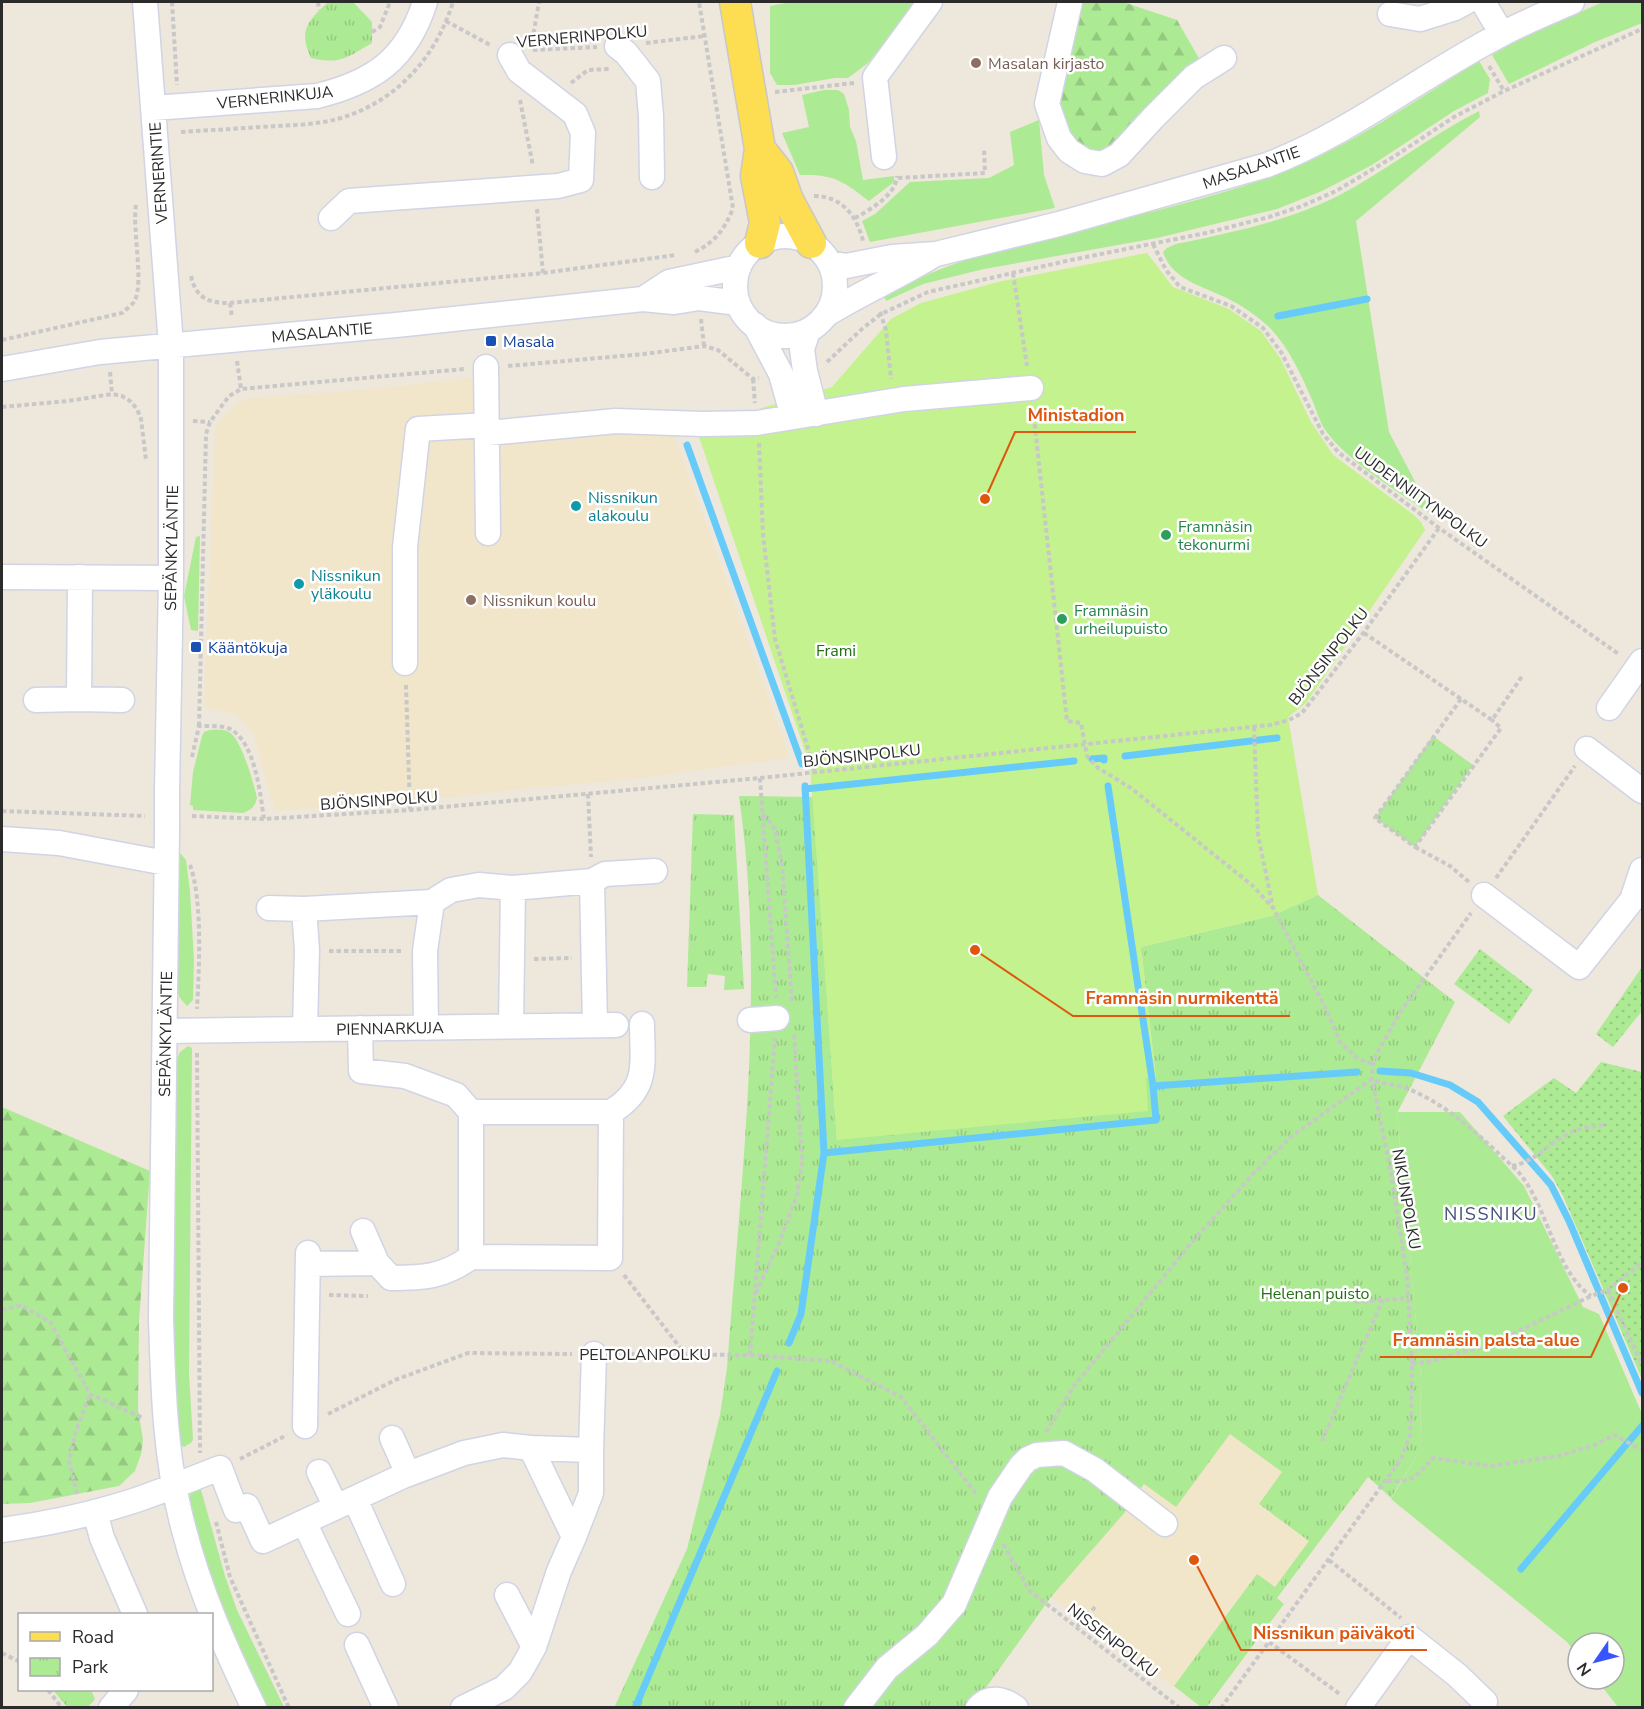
<svg xmlns="http://www.w3.org/2000/svg" width="1644" height="1709" font-family="'Nunito Sans',sans-serif">
  <style>
    .education { fill: #f1e6ca }
    .grass { fill: #adea94 }
    .forest { fill: url(#forest-firs) }
    .park { fill: url(#park-tufts) }
    .garden { fill: url(#garden-dots) }
    .pitch { fill: #c3f28e }
    .lines { fill: none; stroke-linecap: round; stroke-linejoin: round }
    .stream { stroke: #66cbf9; stroke-width: 7 }
    .minor-casing { stroke: #d1d4e5; stroke-width: 27 }
    .major-casing { stroke: #c8c8c8; stroke-width: 33 }
    .path { stroke: #c8c8c8; stroke-width: 4; stroke-dasharray: 4.5 3; stroke-linecap: butt }
    .minor { stroke: #fff; stroke-width: 24 }
    .major { stroke: #fddd52; stroke-width: 30 }
    .minor-bridge-casing { stroke: #d1d4e5; stroke-width: 27; stroke-linecap: butt }
    .minor-bridge { stroke: #fff; stroke-width: 24 }
    .education-dot { fill: #8d6e63; stroke: #fff; stroke-width: 2 }
    .transit-dot { fill: #1a4fb4; stroke: #fff; stroke-width: 2 }
    .culture-dot { fill: #0f9aa8; stroke: #fff; stroke-width: 2 }
    .leisure-dot { fill: #2e9e5b; stroke: #fff; stroke-width: 2 }
    .labels { text-anchor: middle; stroke-width: 5; stroke-linejoin: round; paint-order: stroke }
    .street-label { font-size: 16px; fill: #2b2b2b; stroke: #fff }
    .education-label { font-size: 16px; fill: #785e54; stroke: #fff; text-anchor: start }
    .transit-label { font-size: 16px; fill: #164399; stroke: #fff; text-anchor: start }
    .culture-label { font-size: 16px; fill: #0d838f; stroke: #fff; text-anchor: start }
    .leisure-label { font-size: 16px; fill: #27864d; stroke: #fff; text-anchor: start }
    .park-label { font-size: 16px; fill: #226f14; stroke: #fff }
    .neighbourhood-label { font-size: 18px; letter-spacing: 1.5px; fill: #474f80; stroke: #fff }
    .leader { fill: none; stroke: #df570e; stroke-width: 2 }
    .callout-dot { fill: #df570e; stroke: #fff; stroke-width: 2 }
    .callout-label { font-size: 18px; text-anchor: middle; font-weight: bold; fill: #df570e; stroke: #fff; stroke-width: 5; stroke-linejoin: round; paint-order: stroke }
  </style>
  <defs>
    <pattern id="forest-firs" width="22" height="20" patternUnits="userSpaceOnUse" patternTransform="scale(1.5)"><rect width="22" height="20" fill="#adea94"/><path d="M5 1l3.5 6h-7zM16 11l3.5 6h-7z" fill="#95c980"/></pattern>
    <pattern id="park-tufts" width="24" height="20" patternUnits="userSpaceOnUse" patternTransform="scale(1.5)"><rect width="24" height="20" fill="#adea94"/><path d="M3 7l-1-3M5 7V3M7 7l1-3M15 17l-1-3M17 17v-4M19 17l1-3" fill="none" stroke="#95c980"/></pattern>
    <pattern id="garden-dots" width="8" height="8" patternUnits="userSpaceOnUse" patternTransform="scale(1.5)"><rect width="8" height="8" fill="#adea94"/><path d="M2 2h.1M6 6h.1" fill="none" stroke="#95c980" stroke-width="1.8" stroke-linecap="round"/></pattern>
  </defs>
  <rect width="100%" height="100%" fill="#eee7dc"/>
  <!-- education -->
  <path class="education" d="M 477,377 L 488,433 L 670,423 L 790,758 L 631,779 L 491,792 L 455,797 L 275,811 L 253,733 L 237,715 L 204,707 L 214,455 L 215,431 L 220,420 L 238,403 L 253,398 L 362,390 Z
    M 1229,1371 L 1369,1477 L 1277,1598 L 1284,1604 L 1207,1707 L 1201,1707 L 1051,1597 L 1126,1511 Z"/>
  <!-- grass -->
  <path class="grass" d="M 791,2 L 916,2 L 868,63 L 848,78 L 835,78 L 794,85 L 777,85 L 770,73 L 770,6 Z
    M 1603,2 L 1642,2 L 1642,23 L 1595,42 L 1509,84 L 1492,55 L 1521,38 Z
    M 1479,61 L 1490,79 L 1488,93 L 1454,111 L 1372,165 L 1322,191 L 1277,209 L 1157,238 L 984,269 L 923,284 L 886,301 L 883,293 C 917,279 950,264 985,254 C 1082,226 1183,209 1278,174 C 1350,147 1414,101 1479,61 Z
    M 824,90 L 838,90 L 844,94 L 849,110 L 850,127 L 856,141 L 863,180 L 894,176 L 894,182 L 869,201 C 843,181 834,174 800,175 L 782,133 L 809,127 L 802,95 Z
    M 1479,111 L 1480,117 L 1356,221 L 1389,432 L 1433,516 C 1401,493 1349,463 1326,431 C 1320,423 1317,412 1313,402 C 1302,377 1289,347 1269,327 C 1255,314 1237,302 1220,295 C 1199,285 1171,278 1163,252 L 1167,248 L 1176,244 C 1233,232 1285,222 1338,196 C 1387,170 1430,136 1479,111 Z
    M 1039,120 L 1044,175 L 1055,208 L 870,242 L 862,221 L 875,214 L 910,182 L 989,178 L 1014,165 L 1010,132 Z
    M 200,536 L 198,631 L 191,630 L 184,596 L 196,537 Z
    M 210,730 C 216,730 224,729 229,732 C 241,738 254,784 257,798 C 255,807 251,810 243,813 L 193,810 L 193,806 L 190,805 L 193,772 L 202,736 L 204,732 Z
    M 178,854 L 181,854 L 186,860 L 190,891 L 194,961 L 193,1000 L 187,1006 L 180,998 L 176,989 Z
    M 188,1046 L 192,1048 L 189,1375 L 193,1439 L 192,1442 L 184,1447 L 179,1444 L 173,1372 L 176,1062 L 180,1052 Z
    M 1397,1112 L 1460,1112 L 1524,1186 L 1583,1307 L 1599,1314 L 1642,1414 L 1642,1707 L 1618,1707 L 1596,1679 L 1614,1679 L 1614,1643 L 1578,1643 L 1578,1656 L 1567,1642 L 1391,1499 L 1420,1451 L 1421,1378 Z
    M 200,1486 L 225,1576 L 237,1610 L 284,1707 L 268,1707 C 242,1652 217,1598 198,1540 C 194,1528 186,1511 189,1499 C 190,1492 195,1489 200,1486 Z"/>
  <!-- forest -->
  <path class="forest" d="M 1079,2 L 1123,2 L 1177,20 L 1201,62 L 1114,148 L 1100,152 L 1079,147 L 1060,120 L 1059,104 Z
    M 2,1107 L 150,1171 L 139,1321 L 138,1410 L 143,1440 L 141,1454 L 135,1471 L 119,1486 L 30,1503 L 2,1504 Z"/>
  <!-- park -->
  <path class="park" d="M 328,2 L 353,2 L 372,22 L 372,43 C 347,57 342,65 311,58 C 298,30 308,21 328,2 Z
    M 1433,736 L 1473,765 L 1415,847 L 1375,818 Z
    M 739,796 L 813,797 L 837,1140 L 1146,1078 L 1156,1078 L 1141,947 L 1271,916 L 1318,895 L 1455,1002 L 1397,1113 L 1421,1378 L 1420,1451 L 1391,1498 L 1368,1477 L 1277,1598 L 1284,1604 L 1207,1707 L 1201,1707 L 1174,1686 L 1257,1574 L 1275,1587 L 1309,1541 L 1259,1504 L 1282,1472 L 1230,1434 L 1176,1507 L 1144,1484 L 1126,1511 L 1051,1597 L 972,1707 L 614,1708 L 687,1549 L 720,1415 L 727,1368 C 741,1178 766,985 739,796 Z
    M 693,814 L 734,815 L 744,989 L 724,990 L 725,976 L 708,974 L 706,987 L 687,987 Z
    M 53,1690 L 91,1690 L 95,1699 L 88,1707 L 67,1707 Z"/>
  <!-- garden -->
  <path class="garden" d="M 1480,949 L 1533,990 L 1509,1024 L 1454,984 Z
    M 1642,967 L 1642,1011 L 1613,1047 L 1596,1034 Z
    M 1601,1062 L 1642,1072 L 1642,1379 L 1563,1196 L 1552,1176 L 1503,1116 L 1554,1078 L 1576,1093 Z"/>
  <!-- pitch -->
  <path class="pitch" d="M 1147,253 L 1173,287 L 1229,309 L 1261,331 L 1280,358 L 1311,422 L 1333,455 L 1415,516 L 1421,522 L 1425,530 L 1306,703 L 1288,717 L 1318,895 L 1271,916 L 1141,947 L 1156,1078 L 1146,1078 L 1148,1111 L 837,1140 L 810,766 L 696,428 L 832,387 L 891,319 L 921,303 L 998,282 Z"/>
  <g class="lines">
    <!-- stream -->
    <path class="stream" d="M 1278,316 L 1367,299
      M 687,445 L 802,764
      M 1125,756 L 1277,738
      M 1092,759 L 1104,758 L 1104,760
      M 805,786 L 824,1153 L 1156,1120 L 1153,1086 L 1357,1072
      M 1108,786 L 1153,1086
      M 805,789 L 1074,761
      M 1380,1071 L 1411,1073 L 1450,1085 L 1478,1102 L 1551,1185 L 1569,1221 L 1642,1393
      M 789,1343 L 801,1314 L 824,1153
      M 1521,1569 L 1642,1426
      M 635,1708 L 777,1371"/>
    <defs>
      <path id="minor" d="M 145,2 L 171,345 L 171,578 L 167,791
        M 1070,2 L 1047,104 L 1059,138 L 1069,151 L 1085,161 L 1102,164 L 1119,155 L 1153,118 L 1194,77 L 1224,58
        M 1483,2 L 1502,34
        M 1390,14 L 1420,19 L 1455,8 L 1466,2
        M 617,46 L 626,53 L 648,81 L 651,116 L 652,177
        M 153,108 L 317,96 C 374,82 407,59 425,2
        M 884,157 L 875,77 L 930,2
        M 331,218 L 349,201 L 558,186 L 581,180 L 583,133 L 575,114 L 519,71 L 510,55
        M735 286a50 50 0 1 1 100 0a50 50 0 1 1-100 0Z
        M 830,263 L 846,266 L 892,257 L 936,254 L 1059,224 L 1267,165 C 1351,133 1422,75 1502,34 C 1525,22 1549,12 1572,2
        M 643,299 L 669,282 L 739,267
        M 827,314 C 861,293 898,277 932,256
        M 755,325 L 781,374 L 793,417
        M 808,331 L 802,349 L 805,371 L 816,414
        M 486,367 L 488,533
        M 2,369 L 100,352 L 396,325 L 643,299 L 674,302 L 699,298 L 738,303
        M 488,433 L 616,421 L 702,424 L 757,423 L 904,399 L 1031,388
        M 2,577 L 171,578
        M 80,577 L 79,699 L 122,700
        M 405,663 L 405,547 L 418,429 L 488,425
        M 36,700 L 79,699
        M 1609,708 L 1642,661
        M 1587,749 L 1642,791
        M 167,831 L 161,1318 C 163,1389 165,1461 184,1530 C 200,1592 226,1650 254,1708
        M 2,839 L 59,843 L 166,863
        M 592,881 L 595,1025
        M 1484,895 L 1579,967 L 1632,900 L 1642,870
        M 269,908 L 304,909 L 307,950 L 305,1029
        M 304,909 L 432,902
        M 750,1020 L 777,1018
        M 511,1026 L 513,888
        M 360,1028 L 361,1071 L 405,1076 L 456,1095 L 471,1112 L 611,1112 L 610,1258 L 471,1257 L 471,1112
        M 426,1028 L 425,951 L 432,902 L 451,890 L 479,885 L 513,888 L 592,881 L 605,874 L 655,871
        M 165,1031 L 616,1025
        M 611,1112 C 650,1088 642,1064 642,1024
        M 363,1231 L 377,1263 L 391,1278 C 423,1278 444,1277 471,1257
        M 308,1264 L 377,1263
        M 305,1426 L 308,1253
        M 392,1438 L 408,1474
        M 531,1448 L 591,1450 L 591,1493 L 574,1537
        M 591,1450 L 594,1354
        M 319,1472 L 336,1507
        M 355,1499 L 393,1584
        M 95,1512 L 102,1538 L 135,1614
        M 304,1522 L 348,1614
        M 2,1530 C 46,1524 90,1515 133,1501 C 163,1491 191,1479 220,1468 L 236,1510 L 247,1506 L 263,1541 L 403,1476 L 464,1453 L 503,1445 L 531,1448 L 574,1537 L 559,1571 L 534,1647 L 520,1672 L 504,1688 L 463,1708
        M 507,1595 L 534,1647
        M 357,1645 L 386,1708
        M 111,1708 L 126,1690
        M 856,1708 L 887,1668 L 927,1635 L 954,1604 L 1000,1497 L 1021,1466 L 1028,1459 L 1037,1455 L 1064,1453 L 1095,1470 L 1165,1524
        M 978,1708 C 989,1695 1004,1699 1016,1708
        M 1358,1708 L 1409,1637 L 1457,1675 L 1485,1702"/>
      <path id="major" d="M 735,2 L 760,149 L 756,176 L 765,223 L 760,243
        M 760,149 L 778,172 L 788,200 L 811,243"/>
    </defs>
    <!-- minor casing -->
    <use href="#minor" class="minor-casing"/>
    <!-- major casing -->
    <use href="#major" class="major-casing"/>
    <!-- path -->
    <path class="path" d="M 172,2 L 177,85
      M 318,2 L 319,10
      M 446,21 L 492,46
      M 372,32 L 380,27 L 390,2
      M 646,43 L 705,36
      M 531,48 L 539,2
      M 533,50 L 597,47
      M 1489,66 L 1504,91
      M 571,83 L 588,70 L 610,69
      M 775,92 L 854,83
      M 520,100 L 533,166
      M 181,132 C 213,130 245,128 277,126 C 298,125 321,124 341,118 C 397,101 436,57 453,2
      M 898,178 L 985,173 L 984,148
      M 814,196 C 842,196 857,216 863,241
      M 537,209 L 543,273
      M 855,218 C 871,209 896,195 897,176
      M 1153,244 L 1166,270 L 1180,287 L 1231,306 L 1263,328 L 1281,352 L 1323,434 L 1339,453 L 1439,528 L 1620,655
      M 695,252 C 715,242 725,229 733,208 L 699,2
      M 1013,273 L 1027,366
      M 191,276 C 196,298 208,303 230,303 L 543,273 L 676,255
      M 230,303 L 232,317
      M 880,312 L 886,330 L 891,379
      M 701,319 L 704,346
      M 2,340 L 122,313 C 126,309 133,305 135,300 C 144,281 132,230 136,204
      M 237,361 L 241,389
      M 827,362 L 863,328 L 881,314 L 928,292 L 1071,260 L 1206,233 L 1269,217 L 1302,206 L 1336,191 L 1395,156 L 1454,117 L 1504,91 L 1642,29
      M 508,366 L 644,354 L 704,346 L 718,350 L 753,379 L 759,378
      M 110,372 L 112,394
      M 753,379 L 755,403
      M 2,407 L 68,401 L 112,394 L 122,396 L 130,401 L 137,409 L 141,419 L 146,460
      M 1033,409 L 1067,721 L 1081,723 L 1087,756 L 1098,768 L 1131,788 L 1253,886 L 1273,908
      M 193,421 L 210,422
      M 759,443 L 763,534 L 775,639 L 815,772
      M 1364,633 L 1492,720 L 1523,675
      M 406,685 L 410,810
      M 1461,699 L 1375,818 L 1415,847 L 1501,728 L 1492,720
      M 199,726 L 206,434 L 210,422 L 229,396 L 241,389 L 465,369
      M 1254,727 L 1258,835 L 1273,908 L 1325,1007 L 1340,1042 L 1358,1059 L 1373,1064
      M 192,757 L 199,726 C 209,726 224,725 232,730 C 256,746 260,794 264,819
      M 760,778 L 776,998
      M 588,794 L 591,857
      M 2,811 L 145,816
      M 763,814 L 775,829 L 782,864 L 792,1002
      M 192,816 L 264,819 L 410,810 L 760,778 L 1270,725 L 1289,720 L 1302,713 L 1364,632 L 1439,528
      M 1415,847 L 1450,866 L 1469,882
      M 190,865 C 203,901 199,970 197,1009
      M 1496,878 L 1575,766
      M 329,951 L 403,951
      M 534,959 L 572,958
      M 197,1053 L 200,1453
      M 1512,1166 C 1534,1162 1547,1145 1566,1135 C 1582,1126 1591,1128 1607,1124
      M 624,1275 L 685,1354
      M 1608,1290 L 1642,1365
      M 756,1293 L 779,1243 L 797,1195 L 802,1163 L 794,1033
      M 329,1295 L 368,1296
      M 1355,1302 L 1409,1298
      M 2,1310 L 21,1305 L 50,1322 L 90,1394 L 143,1418
      M 615,1354 L 750,1355 L 831,1361 L 901,1397 L 977,1495
      M 750,1355 L 775,1038
      M 1412,1364 L 1432,1361 L 1496,1342 L 1591,1296 L 1608,1290 L 1642,1262
      M 328,1414 L 395,1380 L 468,1353 L 572,1354
      M 1046,1432 L 1073,1387 L 1193,1241 L 1253,1174 L 1292,1136 L 1372,1079 C 1385,1086 1398,1084 1411,1090 C 1445,1105 1470,1127 1497,1152 C 1504,1159 1513,1166 1520,1174 C 1548,1208 1555,1271 1591,1296
      M 1322,1441 L 1383,1299
      M 240,1459 L 287,1435
      M 1387,1481 C 1414,1482 1416,1477 1433,1458 L 1490,1466 L 1559,1456 L 1597,1444 L 1614,1435 L 1642,1450
      M 77,1494 L 69,1461 L 76,1431 L 90,1394
      M 216,1522 L 230,1577 L 289,1708
      M 1003,1544 L 1030,1591 L 1180,1708
      M 1329,1560 L 1401,1618
      M 1077,1627 L 1096,1606
      M 1269,1642 L 1341,1695
      M 2,1653 L 20,1662
      M 48,1690 L 62,1708
      M 1221,1708 L 1401,1459 L 1410,1435 L 1411,1415 L 1412,1364 L 1407,1277 L 1391,1173 L 1372,1079 L 1373,1064 L 1377,1053 L 1401,1011 L 1471,913"/>
    <!-- minor -->
    <use href="#minor" class="minor"/>
    <!-- major -->
    <use href="#major" class="major"/>
    <defs>
      <path id="minor-bridge" d="M 167,831 L 167,791"/>
    </defs>
    <!-- minor-bridge casing -->
    <use href="#minor-bridge" class="minor-bridge-casing"/>
    <!-- minor-bridge -->
    <use href="#minor-bridge" class="minor-bridge"/>
  </g>
  <!-- markers -->
  <g class="education-dot">
    <circle cx="976" cy="63" r="6"/>
    <circle cx="471" cy="600" r="6"/>
  </g>
  <g class="transit-dot">
    <rect x="485" y="335" width="12" height="12" rx="3"/>
    <rect x="190" y="641" width="12" height="12" rx="3"/>
  </g>
  <g class="culture-dot">
    <circle cx="576" cy="506" r="6"/>
    <circle cx="299" cy="584" r="6"/>
  </g>
  <g class="leisure-dot">
    <circle cx="1166" cy="535" r="6"/>
    <circle cx="1062" cy="619" r="6"/>
  </g>
  <g class="labels">
    <!-- street labels -->
    <g class="street-label">
      <text transform="translate(582 36) rotate(-5)" y="6">VERNERINPOLKU</text>
      <text transform="translate(275 97) rotate(-6)" y="6">VERNERINKUJA</text>
      <text transform="translate(1251 167) rotate(-19)" y="6">MASALANTIE</text>
      <text transform="translate(158 173) rotate(-94)" y="6">VERNERINTIE</text>
      <text transform="translate(322 332) rotate(-5)" y="6">MASALANTIE</text>
      <text transform="translate(1421 497) rotate(36)" y="6">UUDENNIITYNPOLKU</text>
      <text transform="translate(171 548) rotate(-89)" y="6">SEPÄNKYLÄNTIE</text>
      <text transform="translate(1328 656) rotate(-52)" y="6">BJÖNSINPOLKU</text>
      <text transform="translate(862 755) rotate(-6)" y="6">BJÖNSINPOLKU</text>
      <text transform="translate(379 800) rotate(-4)" y="6">BJÖNSINPOLKU</text>
      <text transform="translate(390 1028) rotate(-1)" y="6">PIENNARKUJA</text>
      <text transform="translate(165 1034) rotate(-89)" y="6">SEPÄNKYLÄNTIE</text>
      <text transform="translate(1407 1199) rotate(80)" y="6">NIKUNPOLKU</text>
      <text x="645" y="1360">PELTOLANPOLKU</text>
      <text transform="translate(1113 1640) rotate(38)" y="6">NISSENPOLKU</text>
    </g>
    <!-- education labels -->
    <g class="education-label">
      <text x="988" y="69">Masalan kirjasto</text>
      <text x="483" y="606">Nissnikun koulu</text>
    </g>
    <!-- transit labels -->
    <g class="transit-label">
      <text x="503" y="347">Masala</text>
      <text x="208" y="653">Kääntökuja</text>
    </g>
    <!-- culture labels -->
    <g class="culture-label">
      <text x="588" y="503">Nissnikun<tspan x="588" dy="18">alakoulu</tspan></text>
      <text x="311" y="581">Nissnikun<tspan x="311" dy="18">yläkoulu</tspan></text>
    </g>
    <!-- leisure labels -->
    <g class="leisure-label">
      <text x="1178" y="532">Framnäsin<tspan x="1178" dy="18">tekonurmi</tspan></text>
      <text x="1074" y="616">Framnäsin<tspan x="1074" dy="18">urheilupuisto</tspan></text>
    </g>
    <!-- park labels -->
    <g class="park-label">
      <text x="836" y="656">Frami</text>
      <text x="1315" y="1299">Helenan puisto</text>
    </g>
    <!-- neighbourhood labels -->
    <g class="neighbourhood-label">
      <text x="1491" y="1220">NISSNIKU</text>
    </g>
  </g>
  <!-- callouts -->
  <path class="leader" d="M985 499L1015 432H1136M975 950L1073 1016H1290M1623 1288L1591 1357H1380M1194 1560L1241 1650H1427"/>
  <g class="callout-dot">
    <circle cx="985" cy="499" r="6"/>
    <circle cx="975" cy="950" r="6"/>
    <circle cx="1623" cy="1288" r="6"/>
    <circle cx="1194" cy="1560" r="6"/>
  </g>
  <g class="callout-label">
    <text x="1076" y="421">Ministadion</text>
    <text x="1182" y="1004">Framnäsin nurmikenttä</text>
    <text x="1486" y="1346">Framnäsin palsta-alue</text>
    <text x="1334" y="1639">Nissnikun päiväkoti</text>
  </g>
  <!-- border -->
  <rect width="1644" height="1709" fill="none" stroke="#2b2b2b" stroke-width="6"/>
  <!-- legend -->
  <rect x="18" y="1613" width="195" height="78" fill="#ffffff" stroke="#aaaaaa" stroke-width="1.5"/>
  <rect x="30" y="1632" width="30" height="9" fill="#fddd52" stroke="#aaaaaa" stroke-width="1.5"/>
  <text x="72" y="1643" font-size="18" fill="#2b2b2b">Road</text>
  <rect x="30" y="1658" width="30" height="18" fill="url(#park-tufts)" stroke="#aaaaaa" stroke-width="1.5"/>
  <text x="72" y="1673" font-size="18" fill="#2b2b2b">Park</text>
  <!-- north arrow -->
  <g transform="translate(1596 1661) rotate(235)"><circle r="28" fill="#ffffff" stroke="#aaaaaa" stroke-width="1.5"/>
  <path d="M0-4.5L10 22L0 15L-10 22Z" fill="#3854ff"/>
  <text y="-9" font-size="16" font-weight="bold" text-anchor="middle" fill="#2b2b2b">N</text>
  </g>
</svg>
